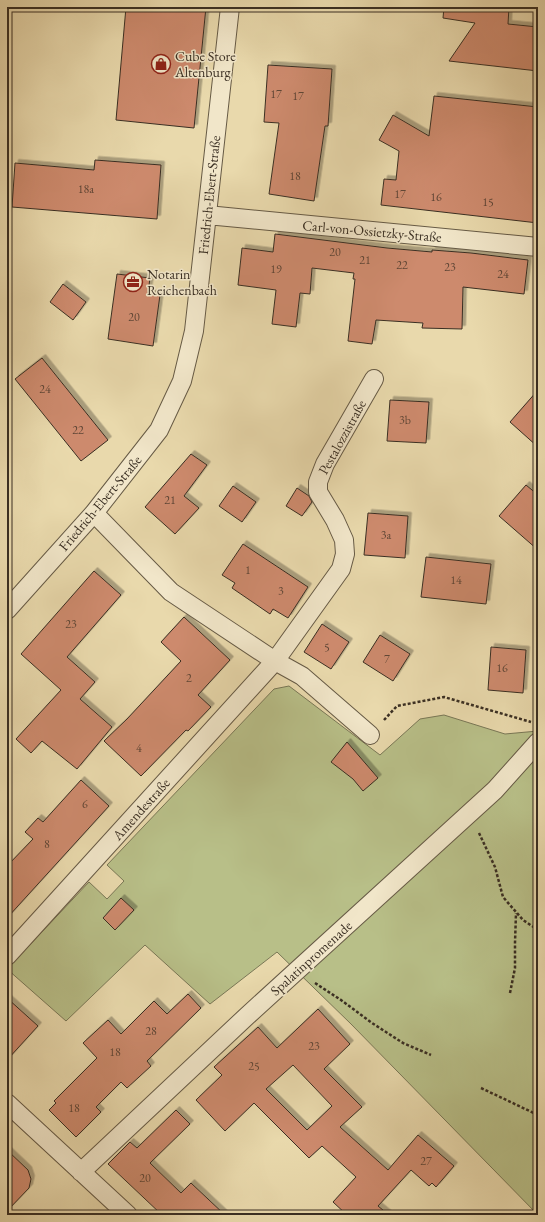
<svg xmlns="http://www.w3.org/2000/svg" width="545" height="1222" font-family="'EB Garamond',serif">
  <style>
    .green { fill: #b8bf88; stroke: #797756 }
    .building { fill: #cd8a6d; stroke: #3a2f23; fill-rule: evenodd; filter: url(#shadow) }
    .lines { fill: none; stroke-linecap: round; stroke-linejoin: round }
    .minor-casing { stroke: #665a45; stroke-width: 20 }
    .path { stroke: #3a2f23; stroke-width: 2.5; stroke-dasharray: 3 2; stroke-linecap: butt }
    .minor { stroke: #f1e6c9; stroke-width: 18 }
    .labels { text-anchor: middle; stroke-width: 3; stroke-linejoin: round; paint-order: stroke }
    .number-label { font-size: 12px; fill: #5f4636 }
    .poi-label { font-size: 14px; fill: #3a2f23; stroke: #f1e6c9; text-anchor: start }
    .street-label { font-size: 14px; fill: #3a2f23; stroke: #f1e6c9 }
  </style>
  <defs>
    <filter id="shadow"><feDropShadow dx="3.5" dy="-3.5" stdDeviation="0" flood-color="#0004"/></filter>
  </defs>
  <rect width="100%" height="100%" fill="#e9d9ac"/>
  <filter id="stains"><feTurbulence type="fractalNoise" baseFrequency=".005" numOctaves="4"/><feColorMatrix values="0 0 0 0 .2 0 0 0 0 .09 0 0 0 0 .02 0 0 0 .5 -.17"/></filter>
  <radialGradient id="worn" r=".72"><stop offset=".6" stop-color="#630" stop-opacity="0"/><stop offset="1" stop-color="#630" stop-opacity=".3"/></radialGradient>
  <!-- green -->
  <path class="green" d="M 289,686 L 380,755 L 420,719 L 444,715 L 505,734 L 538,731 L 538,1215 L 351,1024 L 277,952 L 210,1004 L 145,945 L 66,1021 L 7,969 L 89,882 L 107,899 L 124,881 L 107,865 L 274,689 Z"/>
  <!-- building -->
  <path class="building" d="M 126,7 L 206,7 L 194,128 L 116,120 Z
    M 444,7 L 509,7 L 508,24 L 538,27 L 538,71 L 449,61 L 475,23 L 443,18 Z
    M 268,65 L 332,69 L 328,126 L 325,126 L 314,201 L 269,194 L 279,123 L 264,122 Z
    M 434,96 L 538,107 L 538,223 L 381,205 L 384,179 L 396,180 L 399,151 L 379,140 L 393,115 L 429,136 Z
    M 95,160 L 161,165 L 157,219 L 12,207 L 15,163 L 94,170 Z
    M 275,234 L 387,248 L 432,252 L 432,250 L 471,253 L 528,260 L 524,294 L 463,287 L 462,329 L 422,328 L 423,323 L 376,320 L 372,344 L 348,341 L 355,279 L 353,279 L 354,273 L 312,268 L 310,294 L 300,293 L 296,327 L 272,324 L 276,290 L 238,285 L 242,248 L 273,252 Z
    M 117,274 L 150,278 L 148,293 L 160,295 L 153,346 L 108,339 Z
    M 63,284 L 86,302 L 73,320 L 50,302 Z
    M 42,358 L 108,440 L 81,461 L 15,379 Z
    M 538,390 L 538,447 L 510,422 Z
    M 390,400 L 429,402 L 426,443 L 387,441 Z
    M 191,454 L 207,465 L 184,496 L 199,508 L 175,534 L 145,507 Z
    M 526,485 L 538,495 L 538,550 L 499,516 Z
    M 233,486 L 256,502 L 242,522 L 219,506 Z
    M 297,488 L 309,496 L 312,502 L 302,516 L 286,506 Z
    M 368,513 L 408,516 L 405,558 L 364,555 Z
    M 243,544 L 308,587 L 288,618 L 273,609 L 270,614 L 232,588 L 235,583 L 222,575 Z
    M 426,557 L 491,564 L 486,604 L 421,597 Z
    M 94,571 L 121,595 L 67,657 L 95,682 L 80,699 L 112,727 L 77,769 L 42,741 L 31,753 L 16,739 L 61,690 L 21,654 Z
    M 184,617 L 230,660 L 198,695 L 211,707 L 188,731 L 186,730 L 141,776 L 104,741 L 127,719 L 181,661 L 161,642 Z
    M 322,624 L 349,642 L 331,669 L 304,652 Z
    M 380,635 L 410,654 L 393,681 L 363,662 Z
    M 491,647 L 526,650 L 523,693 L 488,690 Z
    M 347,742 L 378,778 L 363,791 L 353,779 L 331,762 Z
    M 81,780 L 109,806 L 7,918 L 7,866 L 33,839 L 25,832 L 38,818 L 43,822 Z
    M 121,898 L 134,910 L 115,930 L 103,918 Z
    M 188,994 L 201,1008 L 147,1061 L 151,1066 L 127,1088 L 121,1082 L 96,1107 L 101,1112 L 76,1137 L 49,1110 L 56,1103 L 54,1101 L 97,1058 L 83,1043 L 108,1020 L 121,1034 L 154,1001 L 167,1014 Z
    M 7,998 L 38,1026 L 7,1060 Z
    M 318,1009 L 350,1044 L 324,1069 L 362,1107 L 340,1127 L 388,1170 L 418,1135 L 454,1166 L 436,1187 L 432,1183 L 429,1186 L 411,1170 L 378,1206 L 389,1215 L 347,1215 L 333,1202 L 356,1177 L 322,1146 L 309,1158 L 254,1103 L 225,1131 L 196,1100 L 222,1075 L 214,1067 L 258,1027 L 277,1048 ZM 293,1065 L 332,1106 L 307,1130 L 266,1089 Z
    M 176,1110 L 190,1124 L 150,1163 L 181,1193 L 191,1183 L 225,1215 L 162,1215 L 108,1164 L 130,1142 L 137,1148 Z
    M 7,1150 L 28,1170 L 31,1179 L 29,1188 L 7,1211 Z"/>
  <g class="lines">
    <defs>
      <path id="minor" d="M 207,215 L 538,247
        M 94,513 L 171,592 L 275,661 L 302,676 L 370,735
        M 7,610 L 94,513 L 159,430 L 182,381 L 194,331 L 230,7
        M 7,956 L 275,661 L 341,569 L 345,554 L 344,540 L 335,520 L 318,492 L 318,482 L 325,464 L 374,379
        M 7,1103 L 128,1215
        M 81,1172 L 247,1016 L 495,790 L 538,742"/>
    </defs>
    <!-- minor casing -->
    <use href="#minor" class="minor-casing"/>
    <!-- path -->
    <path class="path" d="M 384,720 L 397,706 L 444,697 L 531,722
      M 479,833 L 495,867 L 503,897 L 523,920 L 538,930
      M 315,983 L 341,1000 L 372,1023 L 403,1043 L 431,1055
      M 510,993 L 515,968 L 515,943 L 516,913
      M 481,1088 L 538,1115"/>
    <!-- minor -->
    <use href="#minor" class="minor"/>
  </g>
  <!-- icons -->
  <defs>
    <symbol id="shop-ring" viewBox="-11 -11 22 22"><circle r="9.5" fill="#f1e6c9" stroke="#8f2418" stroke-width="1.5"/><path d="M-5-2.5h2.3a2.7 3.5 0 0 1 5.4 0H5L5.5 6h-11ZM-1.5-2.5h3a1.5 2.3 0 0 0-3 0Z" fill="#8f2418"/></symbol>
    <symbol id="office-ring" viewBox="-11 -11 22 22"><circle r="9.5" fill="#f1e6c9" stroke="#8f2418" stroke-width="1.5"/><path d="M-6-3h4V-5.5h4V-3h4V5H-6ZM-1-4.5V-3h2v-1.5ZM-6 0V1H6V0Z" fill="#8f2418"/></symbol>
  </defs>
  <g fill-rule="evenodd">
    <use href="#shop-ring" x="150" y="53" width="22" height="22"/>
    <use href="#office-ring" x="122" y="271" width="22" height="22"/>
  </g>
  <g class="labels">
    <!-- number labels -->
    <g class="number-label">
      <text x="276" y="98">17</text>
      <text x="298" y="100">17</text>
      <text x="295" y="180">18</text>
      <text x="86" y="193">18a</text>
      <text x="400" y="198">17</text>
      <text x="436" y="201">16</text>
      <text x="488" y="206">15</text>
      <text x="335" y="256">20</text>
      <text x="365" y="264">21</text>
      <text x="402" y="269">22</text>
      <text x="450" y="271">23</text>
      <text x="276" y="273">19</text>
      <text x="503" y="278">24</text>
      <text x="134" y="321">20</text>
      <text x="45" y="393">24</text>
      <text x="405" y="424">3b</text>
      <text x="78" y="434">22</text>
      <text x="170" y="504">21</text>
      <text x="386" y="539">3a</text>
      <text x="248" y="574">1</text>
      <text x="456" y="584">14</text>
      <text x="281" y="595">3</text>
      <text x="71" y="628">23</text>
      <text x="327" y="651">5</text>
      <text x="387" y="663">7</text>
      <text x="502" y="672">16</text>
      <text x="189" y="682">2</text>
      <text x="139" y="752">4</text>
      <text x="85" y="808">6</text>
      <text x="47" y="848">8</text>
      <text x="151" y="1035">28</text>
      <text x="314" y="1050">23</text>
      <text x="115" y="1056">18</text>
      <text x="254" y="1070">25</text>
      <text x="74" y="1112">18</text>
      <text x="426" y="1165">27</text>
      <text x="145" y="1182">20</text>
    </g>
    <!-- poi labels -->
    <g class="poi-label">
      <text x="175" y="61">Cube Store<tspan x="175" dy="16">Altenburg</tspan></text>
      <text x="147" y="279">Notarin<tspan x="147" dy="16">Reichenbach</tspan></text>
    </g>
    <!-- street labels -->
    <g class="street-label">
      <text transform="translate(209 195) rotate(-84)" y="5">Friedrich-Ebert-Straße</text>
      <text transform="translate(372 231) rotate(5)" y="5">Carl-von-Ossietzky-Straße</text>
      <text transform="translate(342 437) rotate(-61)" y="5">Pestalozzistraße</text>
      <text transform="translate(100 503) rotate(-50)" y="5">Friedrich-Ebert-Straße</text>
      <text transform="translate(141 809) rotate(-48)" y="5">Amendestraße</text>
      <text transform="translate(311 958) rotate(-42)" y="5">Spalatinpromenade</text>
    </g>
  </g>
  <!-- margin -->
  <rect width="545" height="1222" fill="none" stroke="#e9d9ac" stroke-width="24"/>
  <rect x="8" y="8" width="529" height="1206" fill="none" stroke="#3a2f23" stroke-width="2"/>
  <rect x="12" y="12" width="521" height="1198" fill="none" stroke="#3a2f23"/>
  <rect width="100%" height="100%" filter="url(#stains)"/>
  <rect width="100%" height="100%" fill="url(#worn)"/>
</svg>
